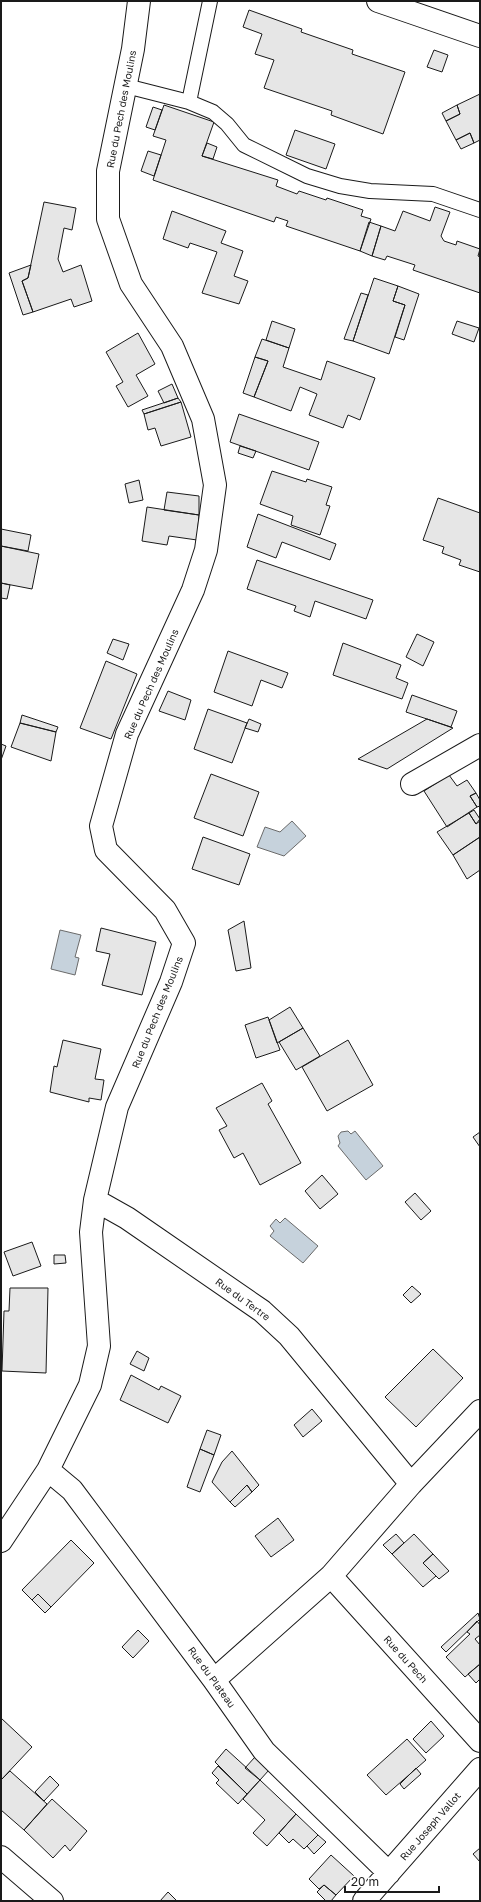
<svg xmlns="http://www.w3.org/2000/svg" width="481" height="1902" font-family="'Golos Text',sans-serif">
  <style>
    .water { fill: #c6d2dc; stroke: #6a6a6a }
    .building { fill: #e6e6e6; stroke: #1a1a1a }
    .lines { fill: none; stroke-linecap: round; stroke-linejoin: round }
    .service-casing { stroke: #1a1a1a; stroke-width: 16 }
    .minor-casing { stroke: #1a1a1a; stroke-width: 24 }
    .service { stroke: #fff; stroke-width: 14 }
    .minor { stroke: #fff; stroke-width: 22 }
    .labels { text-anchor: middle; stroke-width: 3; stroke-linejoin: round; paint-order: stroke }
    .street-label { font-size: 10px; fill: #1a1a1a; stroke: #fff }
  </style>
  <rect width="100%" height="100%" fill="#fff"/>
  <!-- water -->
  <path class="water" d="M 292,821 L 306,836 L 284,856 L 257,847 L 265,827 L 280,832 Z
    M 60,930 L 81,935 L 75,957 L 79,958 L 75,975 L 51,969 Z
    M 348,1131 L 351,1134 L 355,1131 L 383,1166 L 366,1180 L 338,1146 L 340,1143 L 338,1136 L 341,1132 Z
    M 285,1218 L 318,1246 L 303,1263 L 270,1236 L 274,1231 L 270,1226 L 276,1219 L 280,1223 Z"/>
  <!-- building -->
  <path class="building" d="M 249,10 L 302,29 L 301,32 L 353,50 L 352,54 L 405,72 L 383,134 L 331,115 L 332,111 L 264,88 L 274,60 L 255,54 L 262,34 L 243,27 Z
    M 434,50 L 448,55 L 442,72 L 427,67 Z
    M 480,94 L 480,140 L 474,143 L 470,133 L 456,140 L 446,121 L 460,114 L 457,105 Z
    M 164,105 L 214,122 L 202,156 L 278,180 L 276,186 L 297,194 L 299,191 L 326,200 L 327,198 L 363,210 L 361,216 L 371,219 L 360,251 L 286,226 L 288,221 L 276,217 L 274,222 L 153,180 L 166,140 L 153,136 Z
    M 457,105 L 460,114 L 446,121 L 442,113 Z
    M 153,107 L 162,110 L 155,130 L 146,127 Z
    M 295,130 L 335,144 L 326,169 L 286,155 Z
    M 470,133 L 474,143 L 461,149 L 456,140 Z
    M 207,143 L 217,147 L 213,159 L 202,156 Z
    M 148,151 L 161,155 L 154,176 L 141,171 Z
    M 44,202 L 76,208 L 72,230 L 64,228 L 58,259 L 63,272 L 81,265 L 92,301 L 74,307 L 71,299 L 33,312 L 22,281 L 28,278 Z
    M 435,207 L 450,212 L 441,236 L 444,241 L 456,245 L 457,241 L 480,249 L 478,256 L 480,257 L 480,293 L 413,270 L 415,265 L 387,256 L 385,260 L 372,256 L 381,226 L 395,231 L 403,211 L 430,221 Z
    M 172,211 L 226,231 L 221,243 L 243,251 L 234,276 L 248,281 L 239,304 L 202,293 L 217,252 L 190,243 L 188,248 L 163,239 Z
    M 369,222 L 381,226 L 372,256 L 360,251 Z
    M 31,265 L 28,278 L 22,281 L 33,312 L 23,315 L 9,273 Z
    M 374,278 L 398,286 L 393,301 L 405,305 L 389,354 L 353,341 Z
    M 398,286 L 419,294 L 404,340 L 395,337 L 405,305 L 393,301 Z
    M 361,293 L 368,295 L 353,341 L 344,339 Z
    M 272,321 L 295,329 L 289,348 L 266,340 Z
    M 457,321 L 479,328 L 474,342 L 452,334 Z
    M 138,333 L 155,364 L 136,375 L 148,396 L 128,407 L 116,386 L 123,382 L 106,352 Z
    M 262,339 L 289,348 L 283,367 L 321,380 L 327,361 L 375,378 L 360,420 L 348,415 L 343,428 L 309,415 L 317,394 L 300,387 L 291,411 L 254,397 L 268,361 L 255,357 Z
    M 255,357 L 268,361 L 254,397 L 243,393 Z
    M 172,384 L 178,398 L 164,403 L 158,391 Z
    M 178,398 L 181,402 L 144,414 L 142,410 Z
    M 181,402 L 191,437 L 161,446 L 155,428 L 148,430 L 144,414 Z
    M 239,414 L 319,442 L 309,470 L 230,442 Z
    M 240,446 L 256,451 L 253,458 L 238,453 Z
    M 272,471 L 306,482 L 307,479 L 332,487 L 326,505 L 330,506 L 320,535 L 291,525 L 293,516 L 260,504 Z
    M 139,480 L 143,500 L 129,503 L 125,484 Z
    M 167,492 L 199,496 L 199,515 L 164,510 Z
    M 438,498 L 480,513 L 480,572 L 459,565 L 461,560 L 442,553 L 444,547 L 423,540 Z
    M 147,507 L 199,515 L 197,540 L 169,536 L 167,545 L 142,541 Z
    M 258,514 L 336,544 L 330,560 L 282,542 L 276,558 L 247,547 Z
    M 1,529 L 31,535 L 28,551 L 1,546 Z
    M 1,546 L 39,554 L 32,589 L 1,583 Z
    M 257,560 L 373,600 L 366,619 L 315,601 L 310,617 L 294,611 L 296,606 L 247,589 Z
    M 1,583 L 10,585 L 7,599 L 1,598 Z
    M 417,634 L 434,642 L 423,666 L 406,657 Z
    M 113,639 L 129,644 L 123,660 L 107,653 Z
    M 343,643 L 401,665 L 396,678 L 408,683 L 402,699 L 333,675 Z
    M 228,651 L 288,673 L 282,688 L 261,680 L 252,706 L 214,692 Z
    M 106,661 L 137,674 L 111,739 L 80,728 Z
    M 168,691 L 191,700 L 185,720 L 159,711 Z
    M 412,695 L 457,711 L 451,727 L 406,712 Z
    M 208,709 L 247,723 L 232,763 L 194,749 Z
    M 22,715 L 58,727 L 56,732 L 20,723 Z
    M 249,719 L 261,724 L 258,732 L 245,728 Z
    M 427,719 L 453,728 L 387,769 L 358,759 Z
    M 20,723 L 56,732 L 51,761 L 11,747 Z
    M 1,744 L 6,746 L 1,760 Z
    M 211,774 L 259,792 L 243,836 L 194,818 Z
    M 449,775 L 457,786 L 467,780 L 476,793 L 470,796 L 477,807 L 447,827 L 424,791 Z
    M 476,793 L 480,800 L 480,806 L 477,807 L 470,796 Z
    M 474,810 L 480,819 L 476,824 L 469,813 Z
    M 469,813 L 476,824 L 480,821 L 480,837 L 453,855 L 437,832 Z
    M 203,837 L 250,854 L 239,885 L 192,869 Z
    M 480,837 L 480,870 L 467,879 L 453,855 Z
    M 244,921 L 251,968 L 236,971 L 228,930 Z
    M 101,928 L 156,942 L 142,995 L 102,985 L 110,954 L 96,951 Z
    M 290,1007 L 303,1028 L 277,1043 L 269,1020 Z
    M 268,1017 L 280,1050 L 256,1058 L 245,1025 Z
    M 303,1028 L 320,1056 L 296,1070 L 279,1042 Z
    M 63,1040 L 101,1049 L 95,1079 L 104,1080 L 101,1100 L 89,1098 L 89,1102 L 50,1092 L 54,1066 L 57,1067 Z
    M 348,1040 L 373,1085 L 327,1111 L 302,1067 Z
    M 262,1083 L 272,1101 L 268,1104 L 301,1163 L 260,1185 L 243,1153 L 234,1158 L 219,1130 L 227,1126 L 216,1108 Z
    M 480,1132 L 480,1147 L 473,1137 Z
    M 322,1175 L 338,1194 L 320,1209 L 305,1191 Z
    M 415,1193 L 431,1211 L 421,1220 L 405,1202 Z
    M 32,1242 L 41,1266 L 13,1276 L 4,1252 Z
    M 54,1255 L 65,1255 L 66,1263 L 54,1264 Z
    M 412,1286 L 421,1294 L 411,1303 L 403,1295 Z
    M 10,1288 L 48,1288 L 46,1373 L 2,1371 L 4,1311 L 9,1311 Z
    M 433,1349 L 463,1378 L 416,1427 L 385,1397 Z
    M 137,1351 L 149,1358 L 144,1371 L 130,1364 Z
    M 131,1375 L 159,1390 L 161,1386 L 181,1396 L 168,1423 L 120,1400 Z
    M 312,1409 L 322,1421 L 303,1437 L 294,1425 Z
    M 207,1430 L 221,1435 L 214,1455 L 200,1449 Z
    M 200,1449 L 214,1455 L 200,1492 L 187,1487 Z
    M 232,1451 L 259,1485 L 252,1492 L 247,1485 L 230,1502 L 212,1482 L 222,1462 Z
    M 247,1485 L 252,1492 L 235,1507 L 230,1502 Z
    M 278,1518 L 294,1540 L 271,1557 L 255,1536 Z
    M 396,1534 L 404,1543 L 392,1554 L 383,1545 Z
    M 414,1534 L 433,1554 L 423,1563 L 436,1576 L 423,1587 L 392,1554 Z
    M 71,1540 L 94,1563 L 51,1607 L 38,1594 L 32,1600 L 22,1590 Z
    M 433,1554 L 449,1571 L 439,1579 L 423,1563 Z
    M 38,1594 L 51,1607 L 45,1613 L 32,1600 Z
    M 478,1613 L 480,1619 L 446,1652 L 441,1647 Z
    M 477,1621 L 480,1625 L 480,1635 L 475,1639 L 480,1645 L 480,1664 L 465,1677 L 446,1657 L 470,1634 L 467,1632 Z
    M 138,1630 L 149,1641 L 133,1658 L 122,1647 Z
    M 480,1664 L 480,1679 L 476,1683 L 468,1674 Z
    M 1,1718 L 32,1747 L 1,1780 Z
    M 431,1721 L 444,1736 L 426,1753 L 413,1739 Z
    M 407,1739 L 426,1760 L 386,1795 L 367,1775 Z
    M 226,1749 L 260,1780 L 247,1794 L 215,1762 Z
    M 255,1757 L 269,1770 L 260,1780 L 245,1768 Z
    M 218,1766 L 247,1794 L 238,1804 L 216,1783 L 219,1780 L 212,1773 Z
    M 416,1768 L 421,1774 L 404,1789 L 400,1784 Z
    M 10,1771 L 47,1804 L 24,1830 L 1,1810 L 1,1780 Z
    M 50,1776 L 59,1785 L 44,1801 L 35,1792 Z
    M 260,1780 L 296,1814 L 267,1846 L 253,1833 L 265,1820 L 243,1799 Z
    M 52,1799 L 87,1831 L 70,1851 L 65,1845 L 53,1858 L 24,1830 Z
    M 296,1814 L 318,1835 L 304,1849 L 293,1839 L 289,1843 L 279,1833 Z
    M 318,1835 L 326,1842 L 314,1854 L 307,1846 Z
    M 480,1848 L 480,1862 L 473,1854 Z
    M 331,1855 L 354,1876 L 336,1895 L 324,1885 L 319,1889 L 309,1879 Z
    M 324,1885 L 336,1895 L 331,1901 L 326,1901 L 317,1892 Z
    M 168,1892 L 177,1901 L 160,1901 Z"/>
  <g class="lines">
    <defs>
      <path id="service" d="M 126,86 L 189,102 L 213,112 L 227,124 L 244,145 L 307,176 L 340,186 L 370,191 L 433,194 L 480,210
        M 189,102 L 210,1"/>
      <path id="minor" d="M 378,1 L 480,36
        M 412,784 L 480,745
        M 95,1200 L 127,1218 L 262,1311 L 289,1336 L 411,1484
        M 48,1470 L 72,1490 L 214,1680 L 264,1751 L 389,1873
        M 1,1541 L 48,1470 L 90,1385 L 99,1346 L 91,1232 L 95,1200 L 117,1107 L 171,982 L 184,943 L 165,910 L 106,850 L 101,826 L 127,734 L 193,590 L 206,550 L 215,485 L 203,419 L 172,346 L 131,284 L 108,219 L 108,171 L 133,49 L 139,1
        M 331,1576 L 480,1741
        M 214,1680 L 331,1576 L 411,1484 L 480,1411
        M 1,1857 L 52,1901
        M 364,1901 L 480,1769"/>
    </defs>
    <!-- service casing -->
    <use href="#service" class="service-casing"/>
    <!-- minor casing -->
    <use href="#minor" class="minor-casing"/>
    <!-- service -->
    <use href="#service" class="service"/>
    <!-- minor -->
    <use href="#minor" class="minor"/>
  </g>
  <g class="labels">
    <!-- street labels -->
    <g class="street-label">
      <text transform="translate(121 109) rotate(-79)" y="4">Rue du Pech des Moulins</text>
      <text transform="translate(151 684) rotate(-66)" y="4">Rue du Pech des Moulins</text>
      <text transform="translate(157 1012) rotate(-68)" y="4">Rue du Pech des Moulins</text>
      <text transform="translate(243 1299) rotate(36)" y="4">Rue du Tertre</text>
      <text transform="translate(406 1659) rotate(48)" y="4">Rue du Pech</text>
      <text transform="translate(212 1677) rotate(54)" y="4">Rue du Plateau</text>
      <text transform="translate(430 1826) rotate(-49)" y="4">Rue Joseph Vallot</text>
    </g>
  </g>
  <!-- border -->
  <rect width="481" height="1902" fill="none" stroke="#1a1a1a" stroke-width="4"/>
  <!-- scale -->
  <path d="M345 1886v6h94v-6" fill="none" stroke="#1a1a1a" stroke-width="2"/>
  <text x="351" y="1886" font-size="12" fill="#1a1a1a" stroke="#ffffff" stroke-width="3" paint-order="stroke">20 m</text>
</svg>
